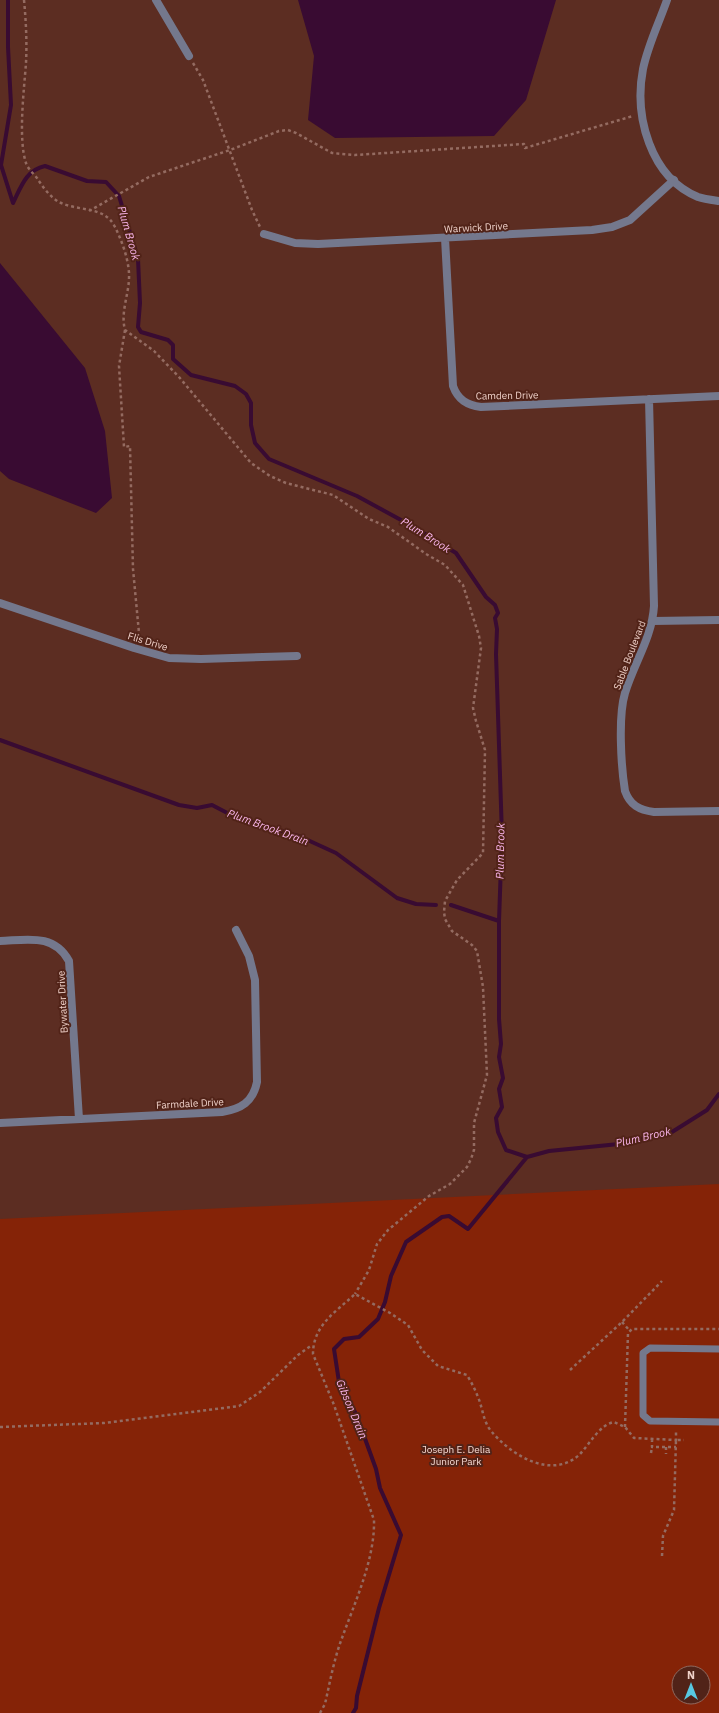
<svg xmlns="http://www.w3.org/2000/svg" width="719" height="1713" font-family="'IBM Plex Sans',sans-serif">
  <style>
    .green { fill: #852307; fill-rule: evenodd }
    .water { fill: #390b32 }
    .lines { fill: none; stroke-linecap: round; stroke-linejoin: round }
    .stream { stroke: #390b32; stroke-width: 4 }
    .path { stroke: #946b61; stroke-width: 2.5; stroke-dasharray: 3 3; stroke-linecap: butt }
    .service { stroke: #74788d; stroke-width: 7 }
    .minor { stroke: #74788d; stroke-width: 8 }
    .labels { text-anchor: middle; stroke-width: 4; stroke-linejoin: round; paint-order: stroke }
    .street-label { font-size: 10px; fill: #efd1c9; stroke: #512318 }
    .park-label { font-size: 10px; fill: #f8dad2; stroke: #512318 }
    .water-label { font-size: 11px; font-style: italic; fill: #fbb5eb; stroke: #512318 }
  </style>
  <rect width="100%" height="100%" fill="#5c2d22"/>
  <!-- green -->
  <path class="green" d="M 719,1184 L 719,1713 L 0,1713 L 0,1219 ZM 679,1673 L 703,1673 L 703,1697 L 679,1697 Z"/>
  <!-- water -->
  <path class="water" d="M 298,0 L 556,0 L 526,100 L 494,136 L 335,138 L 308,120 L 314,56 Z
    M 0,263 L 85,368 L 105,431 L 112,498 L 96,513 L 9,479 L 0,471 Z"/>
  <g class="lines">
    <!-- stream -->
    <path class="stream" d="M 8,0 L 8,47 L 11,105 L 1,165 L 13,203 C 21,187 26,170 45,166 L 87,181 L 106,182 L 119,196 L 138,259 L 140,303 L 138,327 L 141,332 L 168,340 L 173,345 L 173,359 L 191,375 L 235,386 L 246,394 L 251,403 L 251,425 L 255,443 L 269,459 L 357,496 L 412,526 L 456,553 L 486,597 L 495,605 L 498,613 L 495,618 L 497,629 L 496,654 L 502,836 L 499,921 L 499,1019 L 501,1044 L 499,1057 L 503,1078 L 499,1089 L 502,1107 L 496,1118 L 498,1132 L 506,1150 L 527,1157 L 549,1151 L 619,1144 L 672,1132 L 707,1110 L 719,1094
      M 0,740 L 179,805 L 197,808 L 212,805 L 235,817 L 301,837 L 336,853 L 397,898 L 416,904 L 436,905
      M 451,905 L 499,921
      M 353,1713 L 356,1708 L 357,1696 L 379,1608 L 401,1535 L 380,1488 L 376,1469 L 356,1414 L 339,1382 L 334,1349 L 344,1339 L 359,1337 L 378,1319 L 385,1302 L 391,1276 L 406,1242 L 442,1217 L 449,1216 L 468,1229 L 527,1157"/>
    <!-- path -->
    <path class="path" d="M 24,0 C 26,21 27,42 26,63 C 24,90 18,139 26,163 C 28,169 33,173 37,178 C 42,186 50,197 59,202 C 78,212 104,205 115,227 C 122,241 128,258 129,273 C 130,293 120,311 125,330 L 154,351 L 179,377 L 251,463 L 270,476 L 286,483 L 333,495 L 369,519 L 388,527 L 426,554 L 445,565 L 463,585 L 479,636 L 481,648 L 473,708 L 476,721 L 485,750 L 483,853 L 457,880 L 445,901 L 444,912 L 445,919 L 452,931 L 472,945 L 477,951 L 483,987 L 487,1075 L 474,1123 L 474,1150 L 471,1159 L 467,1167 L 450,1184 L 429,1196 L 388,1230 L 377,1244 L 369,1270 L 355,1294
      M 193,63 L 203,80 L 252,210 L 260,227
      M 89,211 L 149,177 L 230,150 L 279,131 L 288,130 L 296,133 L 332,153 L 355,155 L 524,144 L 525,148 L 633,116
      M 125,330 L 119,366 L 124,447 L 130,446 L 133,569 L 139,633 L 137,638
      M 622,1322 L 630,1331
      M 570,1370 L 622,1322 L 662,1281
      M 0,1427 L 104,1423 L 239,1406 L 260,1392 L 298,1355 L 312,1345
      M 625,1427 L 628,1333 L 632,1329 L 719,1329
      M 652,1439 L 652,1447 L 676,1447
      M 666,1447 L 666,1454
      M 651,1453 L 652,1447
      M 662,1556 L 663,1536 L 674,1510 L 676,1440 L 684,1440
      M 320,1713 L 325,1704 C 330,1682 334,1659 342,1638 C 355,1602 375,1559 374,1520 L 334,1405 L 313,1354 C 313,1325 336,1312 355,1294 L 390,1313 L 408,1325 L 422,1350 L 438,1366 L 467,1375 C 471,1382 475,1389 478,1397 C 483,1409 483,1421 491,1431 C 511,1455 551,1480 579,1455 C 590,1444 599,1425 614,1422 L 625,1427 L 634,1438 L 676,1440 L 676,1431"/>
    <!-- service -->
    <path class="service" d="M 719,1349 L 650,1348 L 643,1353 L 643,1415 L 650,1421 L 719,1422"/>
    <!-- minor -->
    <path class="minor" d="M 156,0 L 189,56
      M 667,0 C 659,23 648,45 643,69 C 634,116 650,177 698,197 C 704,199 712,200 719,201
      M 264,234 L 295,243 L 318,244 L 592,230 L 612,227 L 630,220 L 674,180
      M 445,238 L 453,386 C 458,400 467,405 481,407 L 719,396
      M 649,399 L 654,606 C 652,638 634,663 625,693 C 618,716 621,766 625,791 C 630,805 639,810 654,812 L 719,811
      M 0,603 L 134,648 L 169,658 L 201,659 L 297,656
      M 653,621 L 719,620
      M 0,941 C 27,940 54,933 69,961 L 79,1119
      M 0,1123 L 222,1112 C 241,1109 253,1102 257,1082 L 255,980 L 249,956 L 236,930"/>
  </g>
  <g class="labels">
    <!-- street labels -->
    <g class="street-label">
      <text transform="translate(476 227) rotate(-3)" y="4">Warwick Drive</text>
      <text transform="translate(507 395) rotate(-1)" y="4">Camden Drive</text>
      <text transform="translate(148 641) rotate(17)" y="4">Flis Drive</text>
      <text transform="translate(629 655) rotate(-69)" y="4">Sable Boulevard</text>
      <text transform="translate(62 1002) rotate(-93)" y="4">Bywater Drive</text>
      <text transform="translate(190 1103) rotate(-3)" y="4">Farmdale Drive</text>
    </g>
    <!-- park labels -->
    <g class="park-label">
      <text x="456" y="1453">Joseph E. Delia<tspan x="456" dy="12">Junior Park</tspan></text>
    </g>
    <!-- water labels -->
    <g class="water-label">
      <text transform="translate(129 233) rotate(74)" y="4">Plum Brook</text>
      <text transform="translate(426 535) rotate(32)" y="4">Plum Brook</text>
      <text transform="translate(268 827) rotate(20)" y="4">Plum Brook Drain</text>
      <text transform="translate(500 851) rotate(-89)" y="4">Plum Brook</text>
      <text transform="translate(643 1137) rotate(-13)" y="4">Plum Brook</text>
      <text transform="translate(352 1409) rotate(67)" y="4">Gibson Drain</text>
    </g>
  </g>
  <!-- north arrow -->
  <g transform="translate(691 1685)"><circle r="19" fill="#512318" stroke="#90695f"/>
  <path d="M0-3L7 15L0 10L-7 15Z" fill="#57c9e2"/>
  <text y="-6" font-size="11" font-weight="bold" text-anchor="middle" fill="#efd1c9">N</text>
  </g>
</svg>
